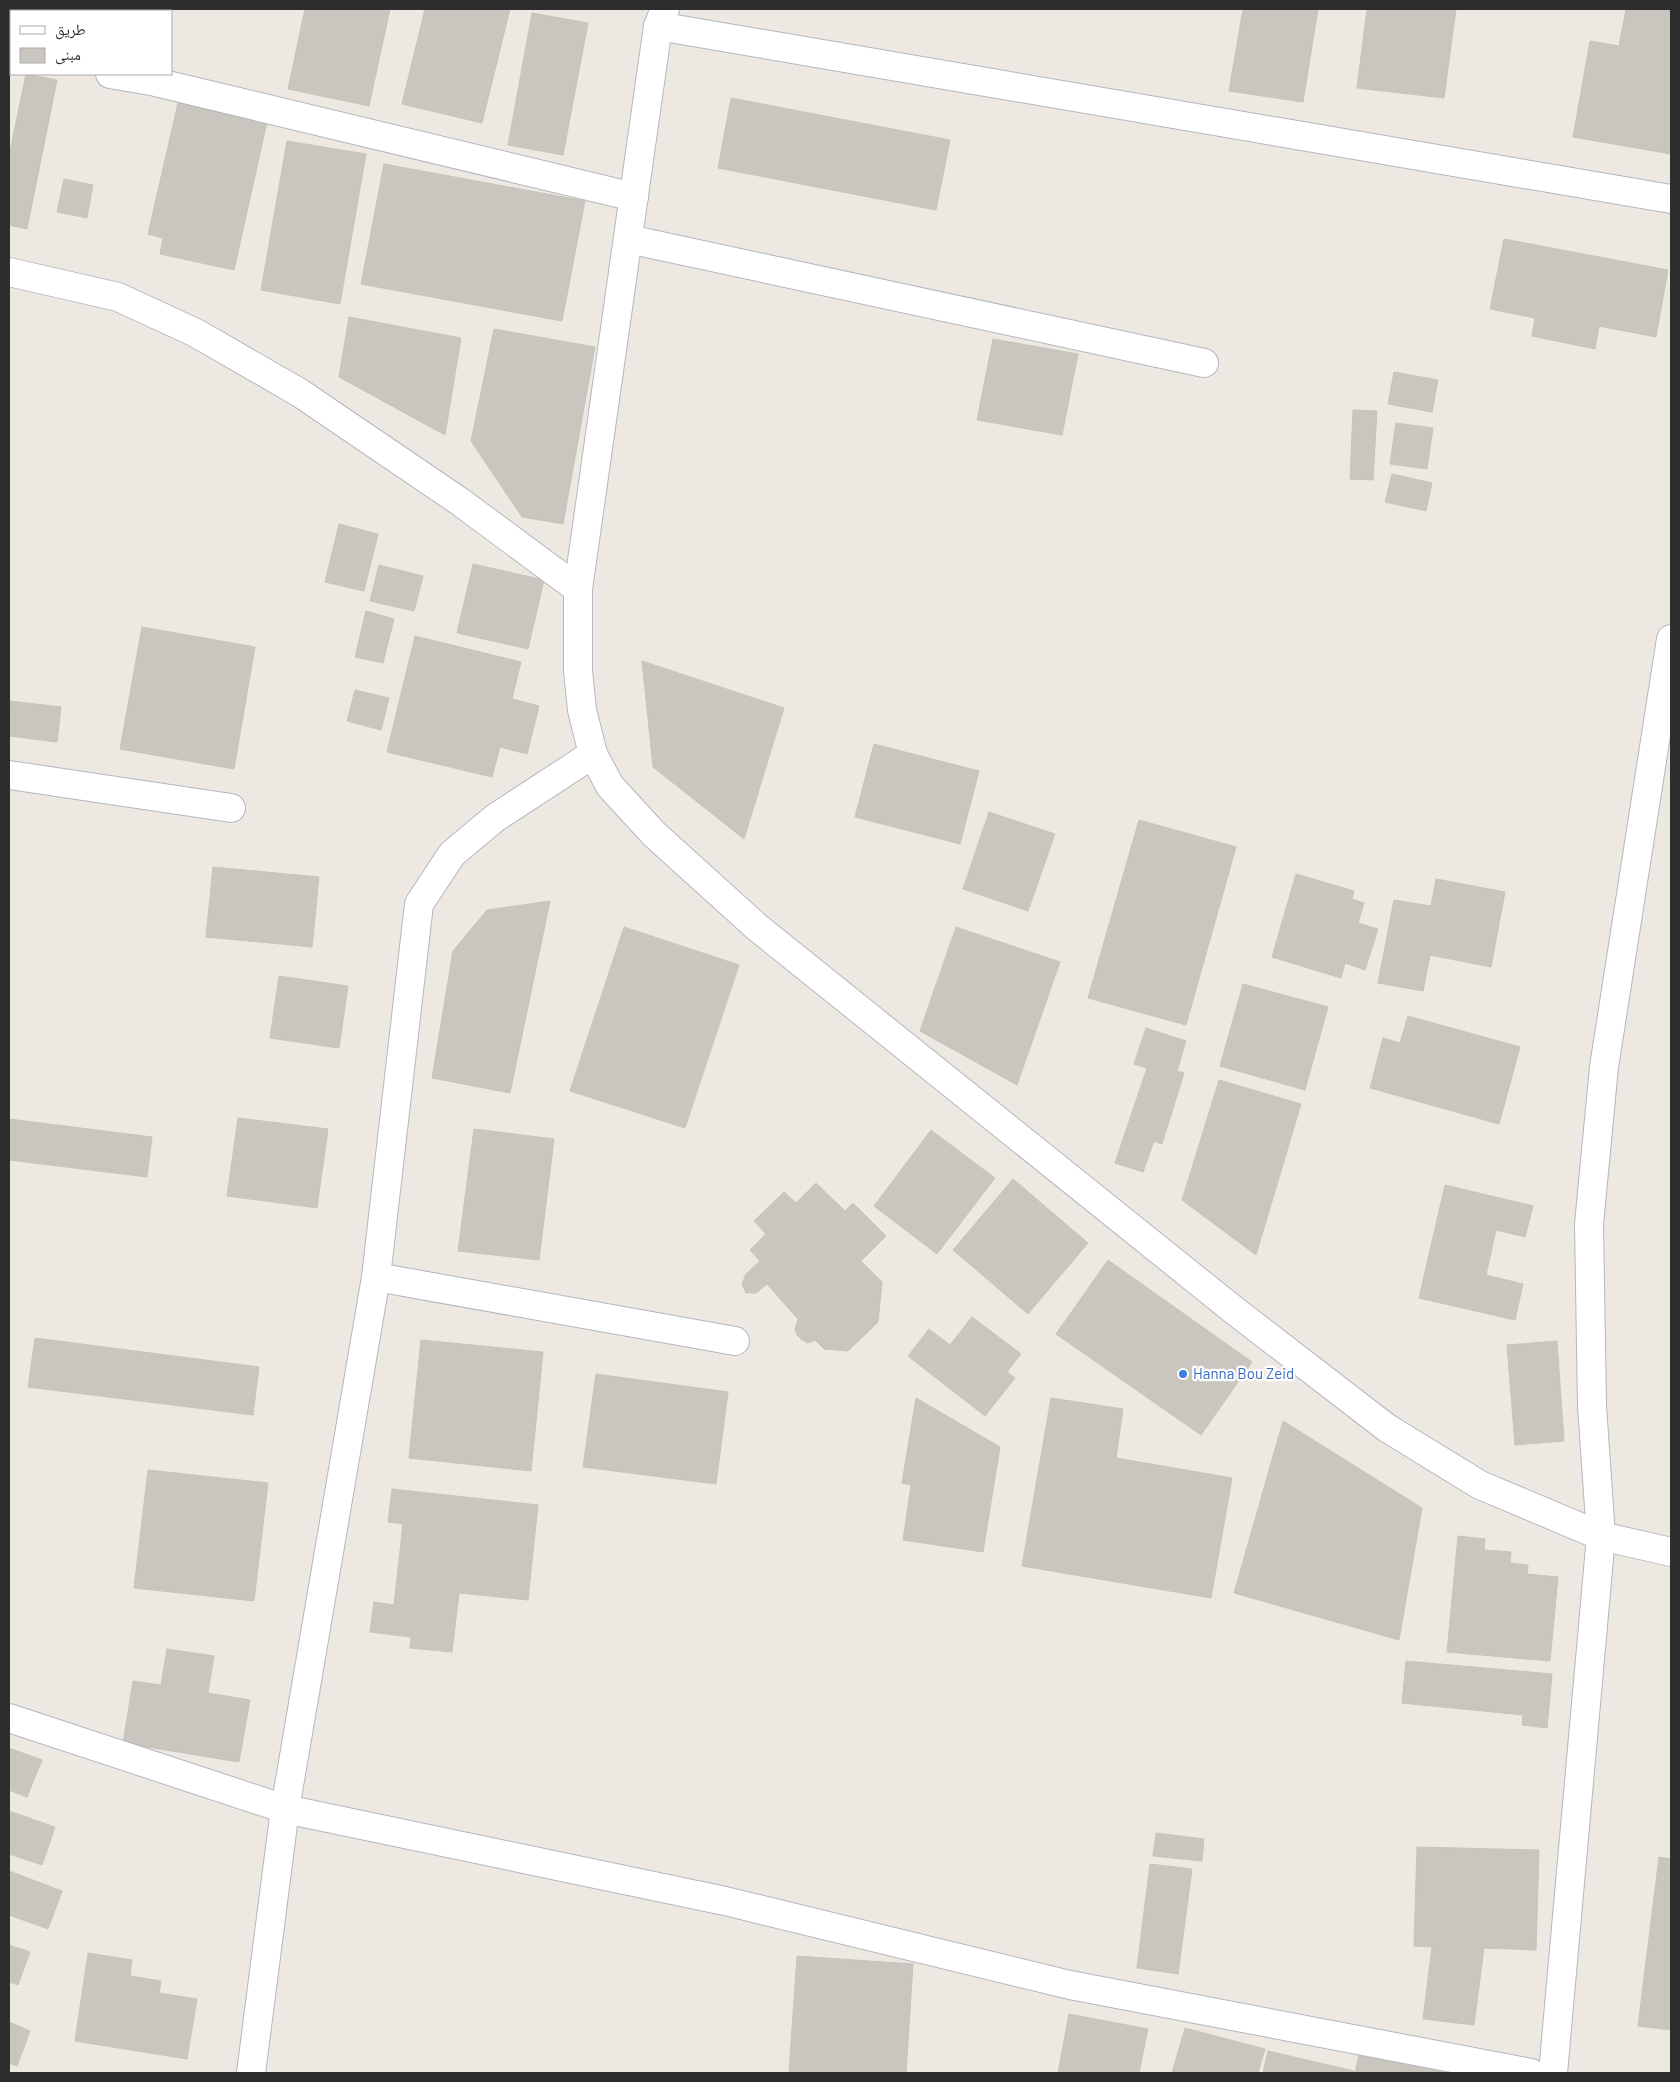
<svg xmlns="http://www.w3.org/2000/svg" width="1680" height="2082" font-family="Barlow,'Noto Naskh Arabic',sans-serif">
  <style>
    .building { fill: #c9c6bf; stroke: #c8c3bb }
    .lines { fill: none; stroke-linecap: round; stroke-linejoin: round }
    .minor-casing { stroke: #b4b7bf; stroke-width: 30 }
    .secondary-casing { stroke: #b4b7bf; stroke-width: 30 }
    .minor { stroke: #fff; stroke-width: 28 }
    .secondary { stroke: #fff; stroke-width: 28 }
    .shop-dot { fill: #3f7fe0; stroke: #fff; stroke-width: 2 }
    .labels { text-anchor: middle; stroke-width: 4.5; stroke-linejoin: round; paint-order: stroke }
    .shop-label { font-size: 15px; fill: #366cbe; stroke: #fff; text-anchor: start }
  </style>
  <rect width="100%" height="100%" fill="#ede8e1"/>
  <!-- building -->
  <path class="building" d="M 9,9 L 37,9 L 37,11 L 11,11 L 11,27 L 9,26 Z
    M 82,9 L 163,9 L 163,11 L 82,11 Z
    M 305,9 L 390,9 L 369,106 L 288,89 Z
    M 425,9 L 510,9 L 482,123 L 402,104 Z
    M 1243,9 L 1318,9 L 1303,102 L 1229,91 Z
    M 1367,9 L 1456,9 L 1444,98 L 1357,88 Z
    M 1626,9 L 1671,9 L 1671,154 L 1573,137 L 1590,41 L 1619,46 Z
    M 532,13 L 588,23 L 563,155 L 508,145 Z
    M 26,74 L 57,80 L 27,229 L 9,225 L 9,156 Z
    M 731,98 L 950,140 L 936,210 L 718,168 Z
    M 178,103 L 267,122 L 234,270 L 160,254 L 163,238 L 148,234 Z
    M 287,141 L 366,154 L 340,304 L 261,290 Z
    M 384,164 L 585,201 L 562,321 L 361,284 Z
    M 64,179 L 93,185 L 87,218 L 57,212 Z
    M 1504,239 L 1668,270 L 1656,337 L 1599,326 L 1595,349 L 1532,336 L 1535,318 L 1490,309 Z
    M 349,317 L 461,338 L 445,435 L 339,377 Z
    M 494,329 L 595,347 L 563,524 L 522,517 L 471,441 Z
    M 993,339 L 1078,354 L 1062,435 L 977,420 Z
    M 1394,372 L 1438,380 L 1432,412 L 1388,404 Z
    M 1353,410 L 1377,411 L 1373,480 L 1350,479 Z
    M 1396,423 L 1433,428 L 1427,469 L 1390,464 Z
    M 1392,474 L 1432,483 L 1426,511 L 1385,502 Z
    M 339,524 L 378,534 L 364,591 L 325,582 Z
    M 473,564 L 544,580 L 528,649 L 457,633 Z
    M 379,565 L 423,576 L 414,611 L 370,601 Z
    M 366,611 L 394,619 L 383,663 L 355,657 Z
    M 142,627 L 255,647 L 234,769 L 120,749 Z
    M 415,636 L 521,662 L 512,699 L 539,706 L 527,754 L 500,747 L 492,777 L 387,752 Z
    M 642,661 L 784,708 L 744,839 L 653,767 Z
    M 355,690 L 389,698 L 381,730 L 347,721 Z
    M 10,701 L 61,707 L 57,742 L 9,736 Z
    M 874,744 L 979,771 L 960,844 L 855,817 Z
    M 989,812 L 1055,834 L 1028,911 L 963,889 Z
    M 1139,820 L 1236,847 L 1186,1025 L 1088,998 Z
    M 213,867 L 319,877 L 312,947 L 206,937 Z
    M 1296,874 L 1354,891 L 1352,899 L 1364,903 L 1358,923 L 1378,929 L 1365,970 L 1345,963 L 1341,978 L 1272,957 Z
    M 1436,879 L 1505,892 L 1491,967 L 1430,955 L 1423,991 L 1378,983 L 1394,900 L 1431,906 Z
    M 550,901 L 510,1093 L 432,1078 L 453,951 L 487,910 Z
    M 624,927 L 739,965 L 685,1128 L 570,1091 Z
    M 956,927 L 1060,962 L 1017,1085 L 920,1031 Z
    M 279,976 L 348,986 L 339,1048 L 270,1038 Z
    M 1243,984 L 1328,1007 L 1305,1090 L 1220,1066 Z
    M 1408,1016 L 1520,1047 L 1499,1124 L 1370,1088 L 1383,1038 L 1400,1043 Z
    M 1146,1028 L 1186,1041 L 1177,1071 L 1184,1073 L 1162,1144 L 1154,1141 L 1143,1172 L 1115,1163 L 1147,1068 L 1134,1064 Z
    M 1219,1080 L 1301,1104 L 1256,1255 L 1182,1200 Z
    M 238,1118 L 328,1129 L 317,1208 L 227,1196 Z
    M 9,1119 L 152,1137 L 147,1177 L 9,1160 Z
    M 474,1129 L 554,1139 L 539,1260 L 458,1251 Z
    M 931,1130 L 995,1178 L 937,1254 L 874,1206 Z
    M 1013,1179 L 1088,1243 L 1028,1314 L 953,1250 Z
    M 816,1183 L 845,1211 L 853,1203 L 886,1236 L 861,1261 L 882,1282 L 878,1322 L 848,1351 L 824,1349 L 815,1340 L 808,1343 L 802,1340 L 797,1335 L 795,1329 L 798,1319 L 767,1284 L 756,1293 L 746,1293 L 742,1284 L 746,1274 L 760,1261 L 750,1250 L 766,1234 L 754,1221 L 784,1192 L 796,1203 Z
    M 1445,1185 L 1533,1206 L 1525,1237 L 1496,1230 L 1486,1275 L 1523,1284 L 1515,1320 L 1419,1298 Z
    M 1108,1260 L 1252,1362 L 1201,1435 L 1056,1334 Z
    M 972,1317 L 1021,1354 L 1007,1372 L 1015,1378 L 985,1416 L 908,1356 L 929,1329 L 950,1345 Z
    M 35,1338 L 259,1367 L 253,1415 L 28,1387 Z
    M 421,1340 L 543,1352 L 531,1471 L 409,1458 Z
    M 1557,1341 L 1564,1441 L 1515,1445 L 1507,1345 Z
    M 596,1374 L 728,1392 L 716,1484 L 583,1467 Z
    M 916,1398 L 1000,1447 L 983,1552 L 903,1540 L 911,1485 L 902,1483 Z
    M 1051,1398 L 1123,1409 L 1116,1458 L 1232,1478 L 1211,1598 L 1022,1566 Z
    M 1283,1421 L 1422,1508 L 1399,1640 L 1234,1593 Z
    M 148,1470 L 268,1483 L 254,1601 L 134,1588 Z
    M 392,1489 L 538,1505 L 528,1600 L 459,1593 L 452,1652 L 410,1648 L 411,1637 L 370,1632 L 374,1602 L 394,1605 L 403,1524 L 388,1522 Z
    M 1458,1536 L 1485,1539 L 1484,1550 L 1511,1552 L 1510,1563 L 1528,1565 L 1527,1574 L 1558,1577 L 1550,1661 L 1447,1652 Z
    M 167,1649 L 214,1656 L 208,1693 L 250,1700 L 239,1762 L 123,1743 L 133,1681 L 161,1685 Z
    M 1406,1661 L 1552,1674 L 1547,1728 L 1522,1725 L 1523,1715 L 1402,1703 Z
    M 9,1748 L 42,1760 L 27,1797 L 9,1790 Z
    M 9,1811 L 55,1827 L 42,1865 L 9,1854 Z
    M 1156,1833 L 1204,1839 L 1202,1861 L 1153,1856 Z
    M 1417,1847 L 1539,1850 L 1536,1950 L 1484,1948 L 1474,2025 L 1423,2019 L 1432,1947 L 1414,1946 Z
    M 1659,1857 L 1671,1859 L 1671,2030 L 1638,2026 Z
    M 1150,1864 L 1192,1869 L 1178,1974 L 1137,1968 Z
    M 9,1871 L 62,1891 L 48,1929 L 9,1915 Z
    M 9,1945 L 30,1952 L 18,1985 L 9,1982 Z
    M 88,1953 L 132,1960 L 130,1976 L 161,1981 L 159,1993 L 197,1999 L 187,2059 L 75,2041 Z
    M 797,1956 L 913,1964 L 906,2073 L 789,2073 Z
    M 1069,2014 L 1148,2029 L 1139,2073 L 1058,2073 Z
    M 9,2022 L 30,2031 L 17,2066 L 9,2063 Z
    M 1185,2028 L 1265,2049 L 1258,2073 L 1172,2073 Z
    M 1268,2051 L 1354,2071 L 1354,2073 L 1263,2073 Z
    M 1359,2055 L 1448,2073 L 1355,2073 Z"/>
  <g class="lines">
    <defs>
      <path id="minor" d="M 658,26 L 1671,199
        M 9,55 L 11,56
        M 110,74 L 151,81 L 634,197
        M 628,239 L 1204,363
        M 9,272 L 118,297 L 196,333 L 300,393 L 459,501 L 578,589
        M 9,775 L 231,808
        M 376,1277 L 735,1341
        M 9,1718 L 285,1809 L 725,1901 L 1070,1985 L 1531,2073
        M 251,2073 L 285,1809 L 376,1277 L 419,904 L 452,854 L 495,818 L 593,754
        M 1553,2073 L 1601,1536 L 1592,1406 L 1589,1224 L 1604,1067 L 1671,639"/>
      <path id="secondary" d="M 665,9 L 658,26 L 578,589 L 578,671 L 582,710 L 593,754 L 610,786 L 654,834 L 758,928 L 1235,1311 L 1387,1428 L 1480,1485 L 1601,1536 L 1671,1552"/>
    </defs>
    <!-- minor casing -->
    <use href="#minor" class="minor-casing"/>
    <!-- secondary casing -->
    <use href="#secondary" class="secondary-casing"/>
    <!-- minor -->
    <use href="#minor" class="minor"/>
    <!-- secondary -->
    <use href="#secondary" class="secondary"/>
  </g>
  <!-- markers -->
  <circle class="shop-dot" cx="1183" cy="1374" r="5"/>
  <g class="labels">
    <!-- shop labels -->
    <g class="shop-label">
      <text x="1193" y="1379">Hanna Bou Zeid</text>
    </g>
  </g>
  <!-- border -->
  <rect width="1680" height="2082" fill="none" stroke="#2d2d2d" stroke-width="20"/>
  <!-- legend -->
  <rect x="10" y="10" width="162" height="65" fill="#ffffff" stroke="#ababab"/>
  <rect x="20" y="26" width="25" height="8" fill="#ffffff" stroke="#ababab"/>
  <text x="55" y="35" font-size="15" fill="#2d2d2d">طريق</text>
  <rect x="20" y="48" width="25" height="15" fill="#c9c6bf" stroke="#ababab"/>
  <text x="55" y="60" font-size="15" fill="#2d2d2d">مبنى</text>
</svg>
